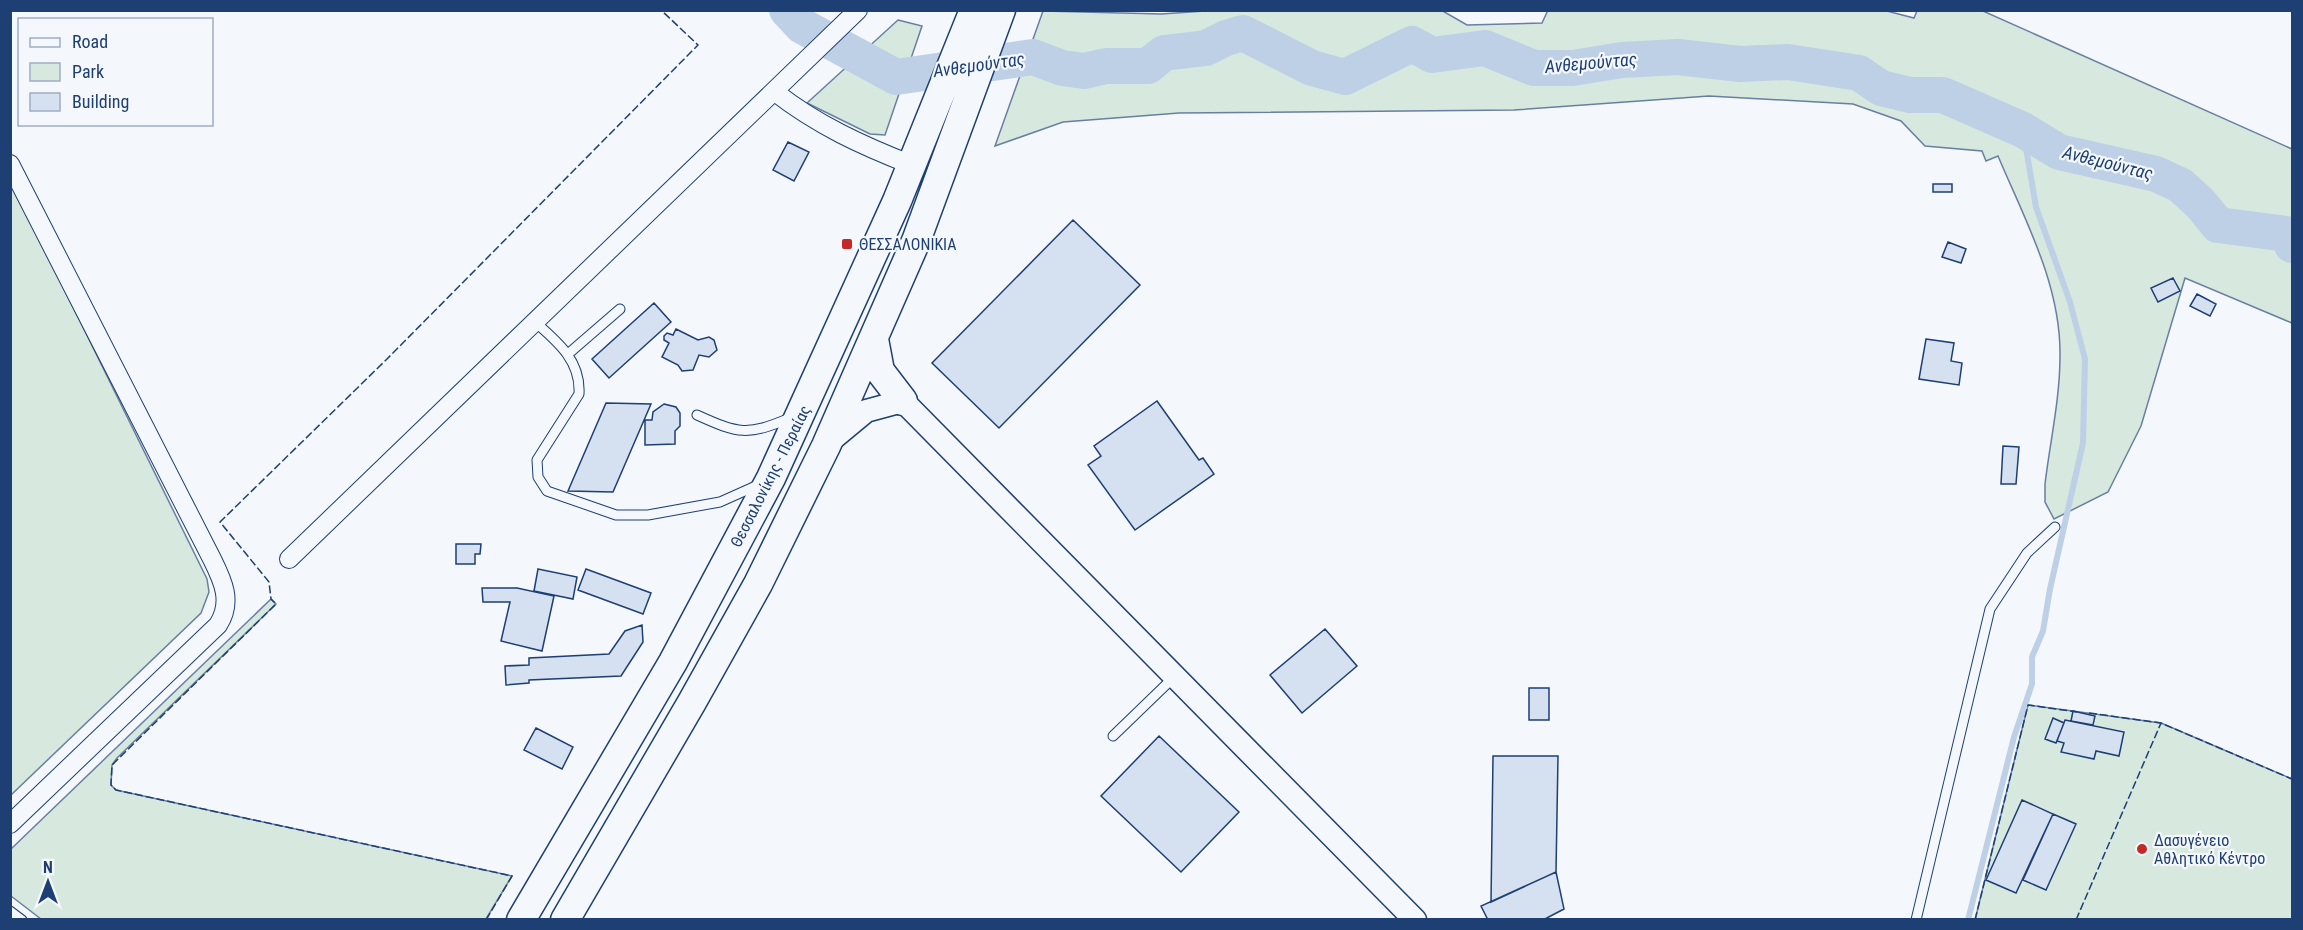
<svg xmlns="http://www.w3.org/2000/svg" width="2303" height="930" font-family="'Roboto Condensed',sans-serif">
  <style>
    .green { fill: #d7e8df; stroke: #687fa3; stroke-width: 1.5 }
    .lines { fill: none; stroke-linecap: round; stroke-linejoin: round }
    .stream { stroke: #bed0e5; stroke-width: 6 }
    .river { stroke: #bed0e5; stroke-width: 36 }
    .building { fill: #d5e0f0; stroke: #1d3f73; stroke-width: 1.5 }
    .service-casing { stroke: #1d3f73; stroke-width: 11 }
    .minor-casing { stroke: #1d3f73; stroke-width: 20 }
    .tertiary-casing { stroke: #1d3f73; stroke-width: 25 }
    .primary-casing { stroke: #1d3f73; stroke-width: 31 }
    .service { stroke: #f4f7fb; stroke-width: 9 }
    .minor { stroke: #f4f7fb; stroke-width: 18 }
    .tertiary { stroke: #f4f7fb; stroke-width: 22 }
    .primary { stroke: #f4f7fb; stroke-width: 28 }
    .fence { stroke: #1d3f73; stroke-width: 1.5; stroke-dasharray: 8 3; stroke-linecap: butt }
    .poi-dot { fill: #c62828; stroke: #f4f7fb; stroke-width: 2 }
    .labels { text-anchor: middle; stroke-width: 4.5; stroke-linejoin: round; paint-order: stroke }
    .poi-label { font-size: 16px; fill: #1d3f73; stroke: #f4f7fb; text-anchor: start }
    .street-label { font-size: 16px; fill: #1d3f73; stroke: #f4f7fb }
    .water-label { font-size: 18px; font-style: italic; fill: #1d3f73; stroke: #f4f7fb }
  </style>
  <rect width="100%" height="100%" fill="#f4f7fb"/>
  <!-- green -->
  <path class="green" d="M 1220,10 L 1441,10 L 1467,25 L 1542,23 L 1548,10 L 1883,10 L 1914,18 L 1917,11 L 1983,11 L 2292,149 L 2292,323 L 2185,278 L 2141,426 L 2108,492 L 2054,519 L 2045,502 L 2045,484 C 2050,442 2060,399 2060,356 C 2061,285 2025,220 1998,156 L 1986,161 L 1982,151 L 1925,146 L 1901,121 L 1853,104 L 1709,96 L 1514,110 L 1179,113 L 1063,122 L 995,146 L 1043,11 L 1161,14 Z
    M 898,20 L 922,26 L 885,135 L 870,134 L 807,103 Z
    M 10,179 L 207,579 L 209,592 L 201,613 L 11,795 Z
    M 271,599 L 276,604 L 117,758 L 112,765 L 111,785 L 116,790 L 512,876 L 486,919 L 41,919 L 11,896 L 11,849 Z
    M 2028,705 L 2161,723 L 2292,779 L 2292,919 L 1975,920 Z"/>
  <g class="lines">
    <!-- stream -->
    <path class="stream" d="M 1968,920 L 2014,737 L 2032,684 L 2032,657 L 2043,631 L 2050,589 L 2083,443 L 2085,359 L 2070,302 L 2036,207 L 2023,130"/>
    <!-- river -->
    <path class="river" d="M 787,10 L 802,26 L 896,77 L 1033,57 L 1062,68 L 1084,71 L 1106,66 L 1148,66 L 1164,53 L 1206,48 L 1226,38 L 1243,33 L 1312,68 L 1345,77 L 1412,44 L 1432,55 L 1485,48 L 1534,68 L 1573,68 L 1622,60 L 1678,57 L 1740,64 L 1788,62 L 1859,73 L 1881,88 L 1910,95 L 1943,95 L 2023,130 L 2059,152 L 2156,174 L 2180,185 L 2200,203 L 2218,225 L 2287,234 L 2292,245"/>
  </g>
  <!-- building -->
  <path class="building" d="M 788,142 L 809,152 L 794,181 L 773,170 Z
    M 1933,184 L 1952,184 L 1952,192 L 1933,192 Z
    M 1073,220 L 1140,285 L 999,428 L 932,363 Z
    M 1948,242 L 1966,249 L 1961,263 L 1942,257 Z
    M 2173,278 L 2180,291 L 2158,302 L 2151,288 Z
    M 2197,294 L 2216,304 L 2210,316 L 2190,306 Z
    M 654,303 L 671,322 L 609,378 L 592,359 Z
    M 676,329 L 698,340 L 709,337 L 714,340 L 717,350 L 709,357 L 699,355 L 693,370 L 682,371 L 678,365 L 662,357 L 669,343 L 664,340 L 664,336 L 667,333 L 673,335 Z
    M 1926,339 L 1954,343 L 1951,361 L 1962,363 L 1959,385 L 1919,379 Z
    M 1157,401 L 1199,460 L 1203,458 L 1214,474 L 1135,530 L 1088,465 L 1101,456 L 1094,446 Z
    M 606,403 L 651,404 L 613,492 L 568,491 Z
    M 664,404 L 676,407 L 680,413 L 680,426 L 675,431 L 675,444 L 645,445 L 645,420 L 652,420 L 653,412 Z
    M 2003,446 L 2019,447 L 2016,484 L 2001,484 Z
    M 456,544 L 481,544 L 480,554 L 475,554 L 475,564 L 456,564 Z
    M 538,569 L 577,577 L 573,599 L 534,591 Z
    M 586,569 L 651,593 L 643,614 L 578,590 Z
    M 482,588 L 517,588 L 554,596 L 542,651 L 501,641 L 510,602 L 483,602 Z
    M 642,625 L 643,642 L 621,676 L 529,680 L 529,683 L 506,685 L 505,666 L 529,665 L 529,658 L 609,654 L 625,631 Z
    M 1325,629 L 1357,666 L 1302,713 L 1270,675 Z
    M 1529,688 L 1549,688 L 1549,720 L 1529,720 Z
    M 2073,711 L 2095,716 L 2093,725 L 2071,721 Z
    M 2053,718 L 2064,723 L 2056,743 L 2045,739 Z
    M 2065,720 L 2124,732 L 2119,756 L 2096,751 L 2094,759 L 2061,752 L 2064,743 L 2057,741 Z
    M 536,728 L 573,747 L 562,769 L 524,750 Z
    M 1159,736 L 1239,812 L 1181,872 L 1101,796 Z
    M 1493,756 L 1558,756 L 1556,872 L 1491,902 Z
    M 2022,800 L 2053,814 L 2016,893 L 1986,880 Z
    M 2053,814 L 2076,824 L 2046,890 L 2023,880 Z
    M 1556,872 L 1564,909 L 1543,920 L 1488,920 L 1481,906 Z"/>
  <g class="lines">
    <defs>
      <path id="service" d="M 535,322 C 558,342 581,361 579,394 L 537,460 L 538,477 L 547,491 L 616,515 L 648,515 L 720,502 L 758,485
        M 568,354 L 620,309
        M 697,415 C 739,434 747,436 790,418
        M 1113,736 L 1173,678
        M 10,911 L 22,920
        M 1916,920 L 1990,609 L 2027,553 L 2055,527"/>
      <path id="minor" d="M 775,92 C 817,125 863,146 912,165
        M 10,164 L 212,559 C 223,581 233,602 218,625 L 10,824
        M 289,559 L 858,10"/>
      <path id="tertiary" d="M 831,440 L 866,411 L 903,401 L 1415,920"/>
      <path id="primary" d="M 874,339 L 880,371 L 903,401
        M 521,920 L 673,662 L 771,478 L 897,201 L 974,10
        M 565,920 L 692,702 L 758,584 L 826,446 L 916,241 L 1001,10"/>
    </defs>
    <!-- service casing -->
    <use href="#service" class="service-casing"/>
    <!-- minor casing -->
    <use href="#minor" class="minor-casing"/>
    <!-- tertiary casing -->
    <use href="#tertiary" class="tertiary-casing"/>
    <!-- primary casing -->
    <use href="#primary" class="primary-casing"/>
    <!-- service -->
    <use href="#service" class="service"/>
    <!-- minor -->
    <use href="#minor" class="minor"/>
    <!-- tertiary -->
    <use href="#tertiary" class="tertiary"/>
    <!-- primary -->
    <use href="#primary" class="primary"/>
    <!-- fence -->
    <path class="fence" d="M 2089,713 L 2161,723 L 2292,779
      M 486,920 L 512,876 L 116,790 L 111,785 L 112,765 L 276,604 L 271,599 L 269,582 L 220,522 L 387,359 L 698,45 L 661,10
      M 1975,920 L 2028,705 L 2077,712
      M 2076,920 L 2161,723"/>
  </g>
  <!-- markers -->
  <g class="poi-dot">
    <rect x="841" y="238" width="12" height="12" rx="3"/>
    <circle cx="2142" cy="849" r="6"/>
  </g>
  <g class="labels">
    <!-- poi labels -->
    <g class="poi-label">
      <text x="859" y="250">ΘΕΣΣΑΛΟΝΙΚΙΑ</text>
      <text x="2154" y="846">Δασυγένειο<tspan x="2154" dy="18">Αθλητικό Κέντρο</tspan></text>
    </g>
    <!-- street labels -->
    <g class="street-label">
      <text transform="translate(770 476) rotate(-63)" y="6">Θεσσαλονίκης - Περαίας</text>
    </g>
    <!-- water labels -->
    <g class="water-label">
      <text transform="translate(1591 63) rotate(-5)" y="6">Ανθεμούντας</text>
      <text transform="translate(979 65) rotate(-8)" y="6">Ανθεμούντας</text>
      <text transform="translate(2108 163) rotate(14)" y="6">Ανθεμούντας</text>
    </g>
  </g>
  <!-- border -->
  <rect width="2303" height="930" fill="none" stroke="#1d3f73" stroke-width="24"/>
  <!-- legend -->
  <rect x="18" y="18" width="195" height="108" fill="#f4f7fb" stroke="#9eadc5" stroke-width="1.5"/>
  <rect x="30" y="38" width="30" height="9" fill="#f4f7fb" stroke="#9eadc5" stroke-width="1.5"/>
  <text x="72" y="48" font-size="18" fill="#1d3f73">Road</text>
  <rect x="30" y="63" width="30" height="18" fill="#d7e8df" stroke="#9eadc5" stroke-width="1.5"/>
  <text x="72" y="78" font-size="18" fill="#1d3f73">Park</text>
  <rect x="30" y="93" width="30" height="18" fill="#d5e0f0" stroke="#9eadc5" stroke-width="1.5"/>
  <text x="72" y="108" font-size="18" fill="#1d3f73">Building</text>
  <!-- north arrow -->
  <g transform="translate(48 882)" stroke="#f4f7fb" stroke-width="4.5" paint-order="stroke">
  <path d="M0-4.5L10 22L0 15L-10 22Z" fill="#1d3f73"/>
  <text y="-9" font-size="16" font-weight="bold" text-anchor="middle" fill="#1d3f73">N</text>
  </g>
</svg>
